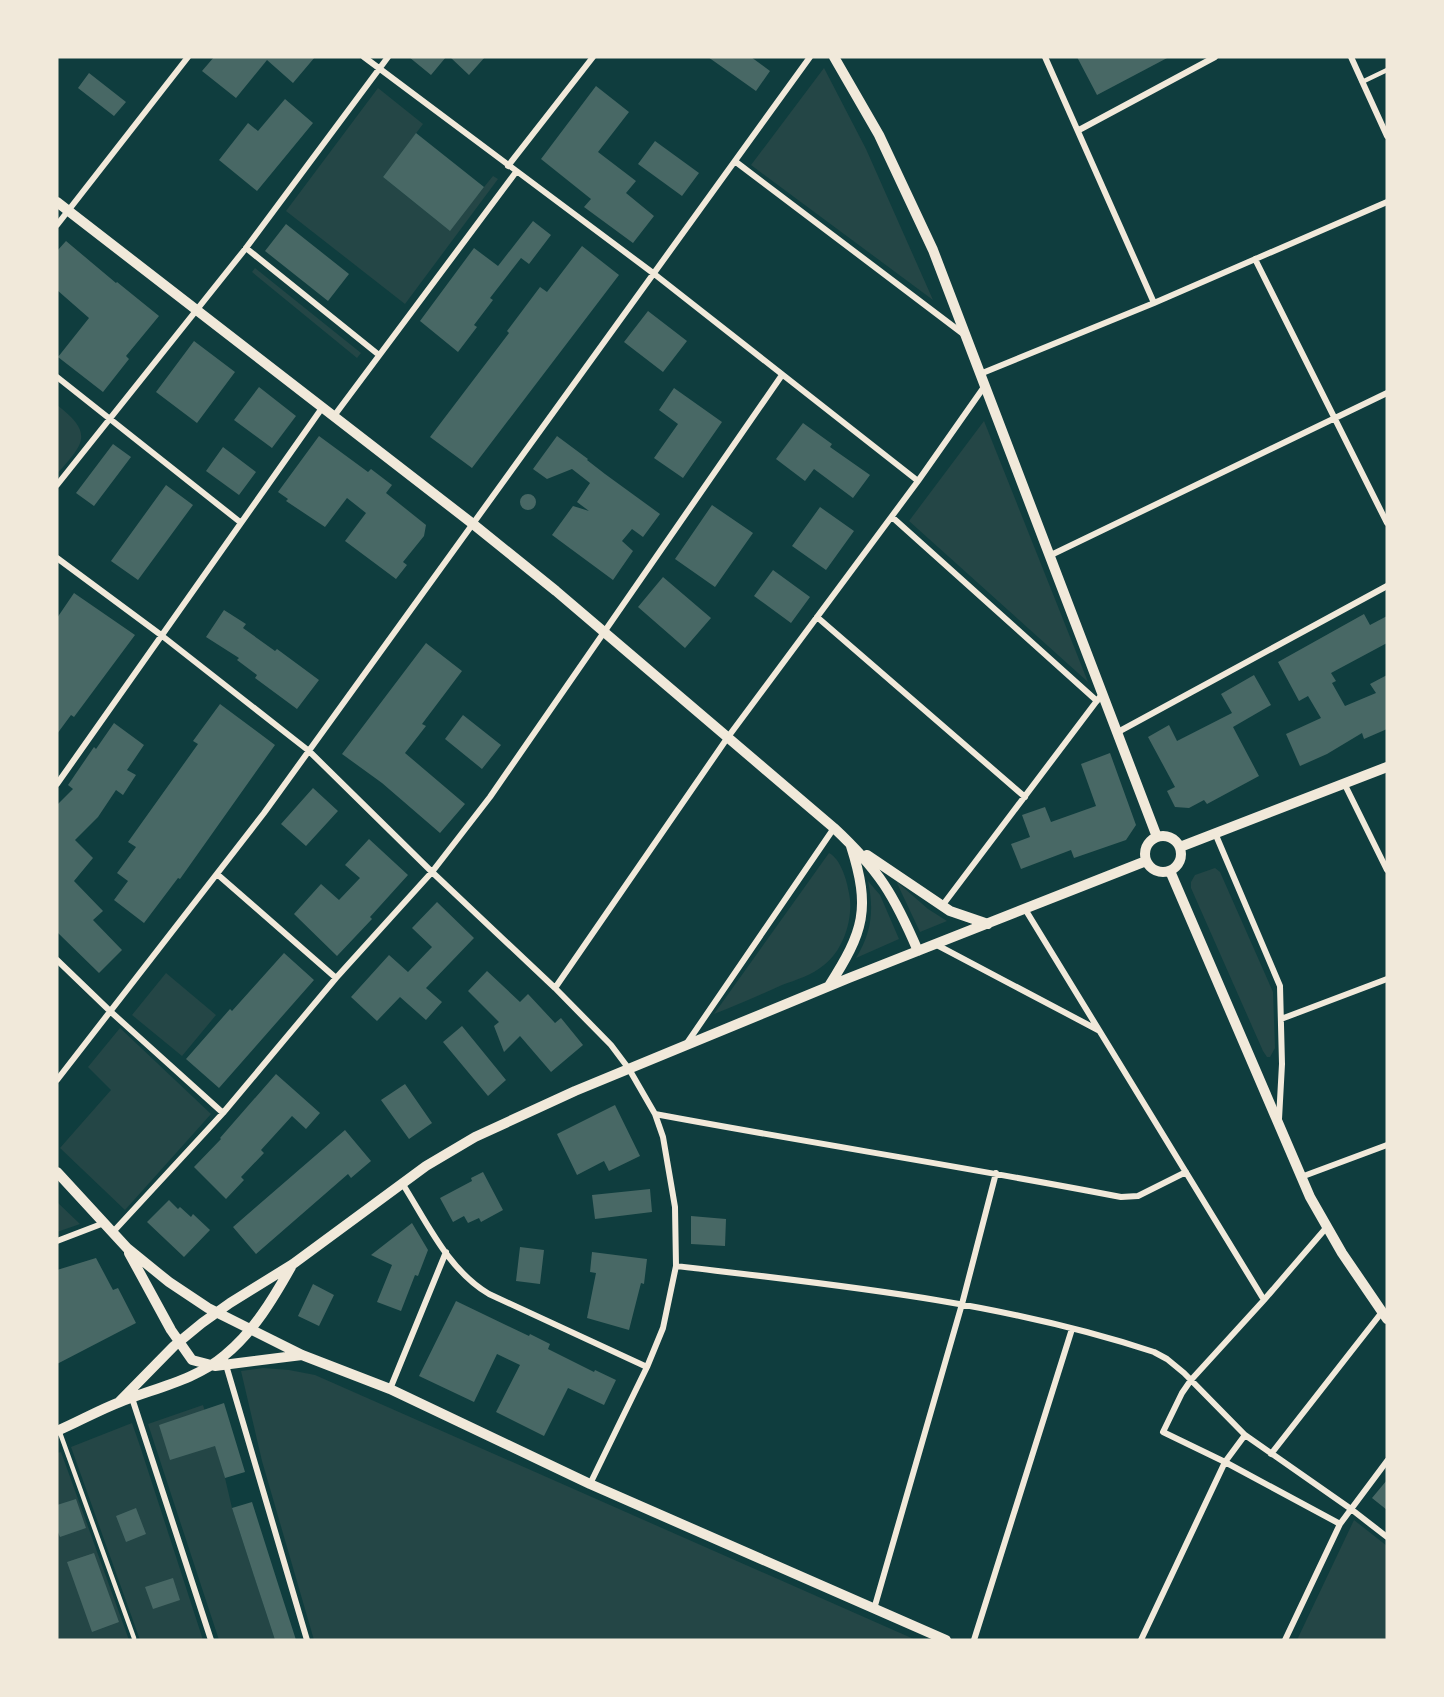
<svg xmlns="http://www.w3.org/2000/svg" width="1444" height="1697" font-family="Overpass,sans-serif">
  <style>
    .green { fill: #244646 }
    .building { fill: #486865 }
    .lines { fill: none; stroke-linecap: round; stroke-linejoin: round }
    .service { stroke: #f1e9da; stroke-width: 4.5 }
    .minor { stroke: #f1e9da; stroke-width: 6 }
    .tertiary { stroke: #f1e9da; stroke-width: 10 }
  </style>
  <rect width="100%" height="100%" fill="#0f3d3e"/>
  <!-- green -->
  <path class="green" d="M 824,68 L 866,149 L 933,300 L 751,165 Z
    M 378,88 L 423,124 L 383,177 L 449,230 L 493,176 L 498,179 L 405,304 L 286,211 Z
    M 255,268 L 361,353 L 357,358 L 252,272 Z
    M 57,405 C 95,434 83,444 57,474 Z
    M 984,421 L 1088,682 L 909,521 Z
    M 829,853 C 841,859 847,881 849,893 C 854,917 844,950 824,965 C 812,975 796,980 782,985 C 760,995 737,1005 714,1014 Z
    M 1215,868 L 1220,872 L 1273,992 L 1275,1048 L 1270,1057 L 1267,1057 L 1263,1051 L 1191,888 L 1191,882 L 1195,875 Z
    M 868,881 L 880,895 L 899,939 L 856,958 C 872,932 874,910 868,881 Z
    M 896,881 L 928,909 L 947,921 L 920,932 Z
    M 166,973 L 216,1015 L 182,1056 L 132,1015 Z
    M 120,1028 L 211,1114 L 125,1210 L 60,1148 L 111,1090 L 88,1067 Z
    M 57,1202 L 80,1224 L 57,1232 Z
    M 263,1368 L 289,1370 L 315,1375 L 916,1640 L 314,1640 L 262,1461 L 241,1371 Z
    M 203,1405 L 225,1478 L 232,1508 L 275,1640 L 219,1640 L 148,1424 Z
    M 132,1423 L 140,1446 L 203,1640 L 140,1640 L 71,1447 Z
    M 61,1452 L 129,1640 L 57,1640 L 57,1453 Z
    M 1354,1520 L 1387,1546 L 1387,1640 L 1297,1640 Z"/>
  <!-- building -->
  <path class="building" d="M 214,57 L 315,57 L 293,83 L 267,60 L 236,98 L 202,71 Z
    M 409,57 L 446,57 L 431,75 Z
    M 450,57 L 485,57 L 469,75 Z
    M 708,57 L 751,57 L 770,71 L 756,91 Z
    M 1077,57 L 1169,57 L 1097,95 Z
    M 89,73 L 126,102 L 114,116 L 78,88 Z
    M 596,86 L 629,112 L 598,152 L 636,181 L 626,193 L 654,216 L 633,243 L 584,207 L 591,199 L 541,159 Z
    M 285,99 L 313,123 L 257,191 L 219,160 L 248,123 L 258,131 Z
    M 416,133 L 484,187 L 450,231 L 383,177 Z
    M 655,141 L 699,173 L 682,196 L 638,164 Z
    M 533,221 L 551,235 L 529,264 L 521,258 L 490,298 L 493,300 L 474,325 L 477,327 L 458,352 L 420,321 L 474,248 L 498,266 Z
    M 286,224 L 349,274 L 328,301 L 265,251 Z
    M 66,241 L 116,283 L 117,282 L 159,316 L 126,356 L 129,359 L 103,392 L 58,357 L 89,318 L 57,290 L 57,251 Z
    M 582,246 L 619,275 L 472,468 L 430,437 L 509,333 L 507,331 L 540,287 L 547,292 Z
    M 648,311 L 687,341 L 663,372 L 624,342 Z
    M 194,341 L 235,372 L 197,423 L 156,392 Z
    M 259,387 L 296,416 L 272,448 L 234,420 Z
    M 674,388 L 722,422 L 683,478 L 654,458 L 678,424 L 659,410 Z
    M 803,423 L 832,444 L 830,447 L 870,475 L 853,498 L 814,469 L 805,481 L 776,459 Z
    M 319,436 L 368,472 L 371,469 L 392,485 L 386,493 L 426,525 L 424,536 L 403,562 L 407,565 L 396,579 L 345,541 L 366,513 L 347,498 L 325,527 L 286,501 L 288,499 L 278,492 Z
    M 557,436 L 588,459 L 587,460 L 605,474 L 660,514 L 643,537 L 632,529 L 622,541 L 633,551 L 613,580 L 552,535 L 573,506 L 589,511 L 577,502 L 590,483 L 572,469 L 547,479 L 533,469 Z
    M 113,444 L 131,457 L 94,506 L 76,493 Z
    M 223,447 L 256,472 L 239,495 L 206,471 Z
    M 166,485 L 193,505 L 138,580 L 111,561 Z
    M520 502a8 8 0 1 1 16 0a8 8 0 1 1-16 0Z
    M 712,505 L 753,533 L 715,587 L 675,559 Z
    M 820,507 L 854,531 L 826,570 L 792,546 Z
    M 773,570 L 810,597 L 791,623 L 754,596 Z
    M 663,577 L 711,618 L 685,648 L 638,607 Z
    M 74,593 L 135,635 L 74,717 L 71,715 L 57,734 L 57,618 Z
    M 224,610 L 246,624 L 243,628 L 275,651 L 277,649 L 319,680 L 297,709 L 255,678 L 257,675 L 237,660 L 239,658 L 206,637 Z
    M 1364,614 L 1370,625 L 1387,616 L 1387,643 L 1331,673 L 1336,681 L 1332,683 L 1345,706 L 1376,693 L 1370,684 L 1387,675 L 1387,729 L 1364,739 L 1362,733 L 1327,754 L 1300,766 L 1286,734 L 1321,718 L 1308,696 L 1299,701 L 1278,662 Z
    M 426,643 L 462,671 L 422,724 L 426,726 L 405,753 L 465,804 L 440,833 L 382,783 L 342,754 Z
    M 1254,675 L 1271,705 L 1233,727 L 1259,776 L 1207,804 L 1204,800 L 1189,808 L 1175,807 L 1167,791 L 1175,787 L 1148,737 L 1169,725 L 1177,741 L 1232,713 L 1221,694 Z
    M 220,704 L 275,745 L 180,879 L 178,878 L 144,923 L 114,900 L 128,881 L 117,873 L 136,847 L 128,842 L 198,744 L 193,741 Z
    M 463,715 L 501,745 L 482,769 L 445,739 Z
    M 114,723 L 144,745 L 127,770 L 136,775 L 123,795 L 116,790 L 98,817 L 75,840 L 93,858 L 74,881 L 103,911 L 93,920 L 122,950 L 99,973 L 57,932 L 57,805 L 73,789 L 68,785 L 94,747 L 96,749 Z
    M 1110,753 L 1136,825 L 1126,840 L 1074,858 L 1071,850 L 1021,869 L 1011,844 L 1030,837 L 1022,815 L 1045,807 L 1051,822 L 1096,806 L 1081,764 Z
    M 313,788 L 338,811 L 306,846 L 281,824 Z
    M 369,839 L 408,875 L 370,917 L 372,919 L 337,956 L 294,914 L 321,884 L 339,900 L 360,878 L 345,865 Z
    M 437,902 L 474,938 L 426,988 L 442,1002 L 426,1020 L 400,997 L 377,1021 L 351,997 L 389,955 L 408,972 L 432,947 L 412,928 Z
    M 284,953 L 314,980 L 219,1088 L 186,1059 L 230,1009 L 232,1011 Z
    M 487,971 L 520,1002 L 528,994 L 555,1023 L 561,1018 L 583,1045 L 551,1072 L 520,1036 L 504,1052 L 494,1026 L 499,1022 L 468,991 Z
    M 462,1026 L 506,1080 L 488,1096 L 443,1042 Z
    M 276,1074 L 320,1113 L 306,1129 L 292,1116 L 261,1150 L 264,1153 L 241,1177 L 244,1180 L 226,1199 L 194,1167 L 221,1139 L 220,1138 Z
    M 405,1084 L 432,1123 L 409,1139 L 381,1100 Z
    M 615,1105 L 640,1156 L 609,1171 L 604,1161 L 577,1175 L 557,1134 Z
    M 345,1130 L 371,1161 L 351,1178 L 348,1174 L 256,1254 L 233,1227 Z
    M 483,1172 L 503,1210 L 481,1222 L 479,1218 L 468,1223 L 464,1216 L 453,1222 L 440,1198 L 472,1181 L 471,1178 Z
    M 650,1189 L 652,1212 L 595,1219 L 592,1195 Z
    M 169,1200 L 178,1209 L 180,1207 L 191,1217 L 193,1214 L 210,1230 L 184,1257 L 147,1222 Z
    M 691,1216 L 726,1219 L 725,1246 L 691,1244 Z
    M 412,1223 L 428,1250 L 418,1276 L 415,1275 L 401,1311 L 377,1302 L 392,1265 L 371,1255 Z
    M 520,1247 L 544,1250 L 540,1284 L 516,1281 Z
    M 592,1252 L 647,1259 L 644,1284 L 641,1283 L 629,1330 L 587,1318 L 596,1273 L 590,1272 Z
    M 96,1258 L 113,1290 L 118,1288 L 136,1323 L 57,1364 L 57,1270 Z
    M 313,1284 L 334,1295 L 319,1326 L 298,1316 Z
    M 456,1301 L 529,1336 L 530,1334 L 550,1344 L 548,1349 L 594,1372 L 595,1370 L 616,1380 L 604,1405 L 568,1388 L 544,1436 L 496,1412 L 520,1365 L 497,1354 L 474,1402 L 419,1376 Z
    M 224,1403 L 245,1472 L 225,1478 L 215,1446 L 170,1460 L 159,1425 Z
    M 1387,1480 L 1387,1510 L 1372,1498 Z
    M 76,1499 L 86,1528 L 60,1537 L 57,1530 L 57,1505 Z
    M 252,1502 L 279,1587 L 296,1640 L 275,1640 L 254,1576 L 232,1508 Z
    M 136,1508 L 146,1534 L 126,1542 L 116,1516 Z
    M 94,1553 L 119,1622 L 92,1632 L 67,1562 Z
    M 173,1578 L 180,1600 L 153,1609 L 145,1587 Z"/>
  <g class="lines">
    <!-- service -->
    <path class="service" d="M 1362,82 L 1387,70
      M 59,1430 L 134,1638"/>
    <!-- minor -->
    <path class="minor" d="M 364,57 L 653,273 L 918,481
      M 1045,57 L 1154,303
      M 1351,57 L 1387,136
      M 1079,130 L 1215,57
      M 736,162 L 962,333
      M 508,166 L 593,57
      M 57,225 L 188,57
      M 246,248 L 379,355
      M 1255,259 L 1387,523
      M 980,374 L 1154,303 L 1387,202
      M 57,377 L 240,522
      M 334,416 L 516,172
      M 57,485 L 246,248 L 388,57
      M 892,517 L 1097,701
      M 1051,555 L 1387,393
      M 57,558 L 161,635 L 309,751 L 432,872 L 555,988 L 611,1045 L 629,1069 L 655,1114 L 663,1137 L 675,1207 L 676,1266 L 663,1328 L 647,1367 L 590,1484
      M 817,617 L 1025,797
      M 1118,732 L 1387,586
      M 1344,783 L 1387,870
      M 57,784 L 322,408
      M 1215,833 L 1280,986 L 1282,1064 L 1279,1119
      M 217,874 L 336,978
      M 942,906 L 1099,698
      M 1025,909 L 1264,1300
      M 935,944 L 1098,1030
      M 57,960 L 111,1012 L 223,1113
      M 555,988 L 728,737 L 918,481 L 984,387
      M 1281,1019 L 1387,979
      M 687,1043 L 834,828
      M 57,1080 L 264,813 L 810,57
      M 655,1114 C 810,1143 966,1167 1121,1197 L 1138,1196 L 1186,1172
      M 1301,1177 L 1387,1145
      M 402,1183 C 427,1222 448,1270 489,1294 L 647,1367
      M 1326,1228 L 1264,1300 L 1191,1380 L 1182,1393 L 1163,1432 L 1225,1462 L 1340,1524
      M 113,1232 L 223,1113 L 336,978 L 432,872 L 490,797 L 782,375
      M 57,1241 L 104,1223
      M 676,1266 C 837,1285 1000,1301 1154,1352 L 1167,1359 L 1184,1373 L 1245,1435 L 1351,1509 L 1387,1537
      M 226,1365 L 307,1640
      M 390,1389 L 446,1252
      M 132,1398 L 211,1640
      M 1271,1454 L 1382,1312
      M 874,1609 L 962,1304 L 996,1173
      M 974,1640 L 1072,1329
      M 1141,1640 L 1225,1462 L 1245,1435
      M 1285,1640 L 1340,1524 L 1387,1461"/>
    <!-- tertiary -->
    <path class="tertiary" d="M 834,57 L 879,135 L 933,250 L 1157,837
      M 57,202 L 473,524 L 556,591 L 834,828 C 879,870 894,895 918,951
      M1145 854a18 18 0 1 1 36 0a18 18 0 1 1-36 0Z
      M 1180,847 L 1387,767
      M 867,855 L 950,911 L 988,924
      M 1170,871 L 1310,1197 L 1342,1253 L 1387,1319
      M 829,986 C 864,931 871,909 851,846
      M 57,1172 L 127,1248 L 169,1282 L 208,1308 L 302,1355 L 390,1389 L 590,1484 L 946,1640
      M 129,1253 L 171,1330 L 192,1360 L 215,1366 L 302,1355
      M 119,1402 L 174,1346 L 202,1323 L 230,1303 L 293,1264 L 426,1166 L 475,1137 L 575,1091 L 849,978 L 1146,861
      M 57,1431 C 78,1422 99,1410 120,1402 C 155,1388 196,1380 225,1355 C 254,1331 273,1299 291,1267"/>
  </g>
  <!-- border -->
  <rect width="1444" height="1697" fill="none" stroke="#f1e9da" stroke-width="117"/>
</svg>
